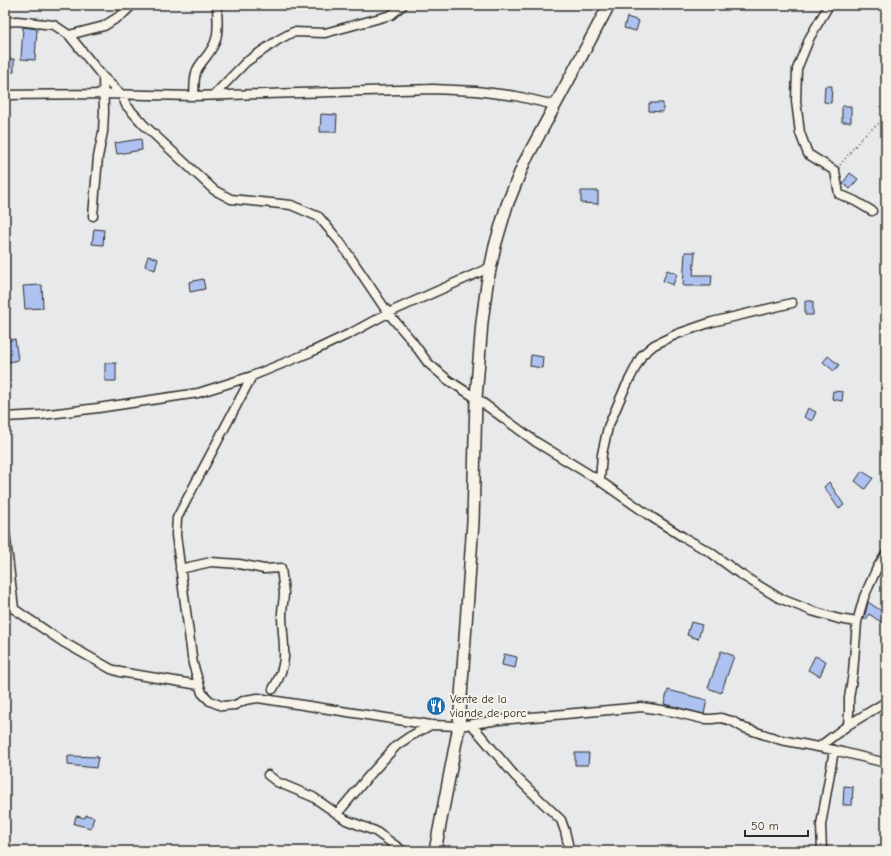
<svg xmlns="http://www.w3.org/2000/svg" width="891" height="856" font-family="'Comic Neue',sans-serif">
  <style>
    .building { fill: #aec2f1; stroke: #2b2b2b }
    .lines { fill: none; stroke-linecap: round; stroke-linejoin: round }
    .minor-casing { stroke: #2b2b2b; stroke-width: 11 }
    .major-casing { stroke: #2b2b2b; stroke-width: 14 }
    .path { stroke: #2b2b2b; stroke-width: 1.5; stroke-dasharray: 1 3; stroke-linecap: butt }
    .minor { stroke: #f7f3e8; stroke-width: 8 }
    .major { stroke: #f7f3e8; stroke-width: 11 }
    .labels { text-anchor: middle; stroke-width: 4; stroke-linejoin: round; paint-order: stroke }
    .poi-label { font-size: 12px; fill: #2b2b2b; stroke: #f7f3e8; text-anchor: start }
  </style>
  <rect width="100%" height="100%" fill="#e8e9ea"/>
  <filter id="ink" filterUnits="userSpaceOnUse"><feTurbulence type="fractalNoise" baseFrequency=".025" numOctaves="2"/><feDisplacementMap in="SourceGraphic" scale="8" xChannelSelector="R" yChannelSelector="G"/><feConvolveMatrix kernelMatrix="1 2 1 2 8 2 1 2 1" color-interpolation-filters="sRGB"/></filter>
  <g filter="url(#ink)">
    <!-- building -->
    <path class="building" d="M 627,17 L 639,21 L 636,31 L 624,28 Z
      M 23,27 L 37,29 L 35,60 L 21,59 Z
      M 5,59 L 14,59 L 14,72 L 5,72 Z
      M 825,86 L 832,86 L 831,103 L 824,102 Z
      M 649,103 L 663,103 L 663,112 L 649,111 Z
      M 842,106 L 851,106 L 851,122 L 842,122 Z
      M 321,114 L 337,115 L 336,132 L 320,132 Z
      M 141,139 L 142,150 L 117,154 L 115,143 Z
      M 850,173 L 858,179 L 850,189 L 843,183 Z
      M 581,191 L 598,191 L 598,204 L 581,203 Z
      M 94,229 L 104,230 L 103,245 L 92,244 Z
      M 685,252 L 695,252 L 693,275 L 712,275 L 711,286 L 683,286 Z
      M 148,256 L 158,259 L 155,270 L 145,266 Z
      M 667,270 L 677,274 L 673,285 L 663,281 Z
      M 203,279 L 205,289 L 190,292 L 189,282 Z
      M 42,285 L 43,308 L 25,309 L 23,286 Z
      M 805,301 L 813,301 L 813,315 L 805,315 Z
      M 15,339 L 18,360 L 9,362 L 6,341 Z
      M 531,355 L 543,357 L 542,368 L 530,366 Z
      M 828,356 L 839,365 L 834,371 L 823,362 Z
      M 105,363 L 116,363 L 116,381 L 105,381 Z
      M 833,391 L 843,392 L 842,401 L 832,399 Z
      M 808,408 L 816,412 L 812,421 L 804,417 Z
      M 862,471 L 873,478 L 865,489 L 855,481 Z
      M 829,482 L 844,505 L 839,509 L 824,487 Z
      M 868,602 L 886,614 L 886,620 L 884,624 L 869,614 L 866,620 L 864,619 Z
      M 691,622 L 702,625 L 698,639 L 687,635 Z
      M 721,651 L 734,656 L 721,693 L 708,688 Z
      M 504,654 L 517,657 L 515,668 L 502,665 Z
      M 815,656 L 826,661 L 820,676 L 808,670 Z
      M 668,690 L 707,700 L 704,714 L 664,704 Z
      M 575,753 L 589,753 L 588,765 L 575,765 Z
      M 68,756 L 69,756 L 98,757 L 96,768 L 68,765 Z
      M 844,786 L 853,787 L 852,805 L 843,805 Z
      M 86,815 L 94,817 L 91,828 L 74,824 L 76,816 L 85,818 Z"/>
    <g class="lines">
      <defs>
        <path id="minor" d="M 829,5 L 810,37 L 797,69 L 796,101 L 800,133 L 808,154 L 835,171 L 839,194 L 855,201 L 872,211
          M 5,22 L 17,21 L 54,25 L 69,35 L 103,77 L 122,95 L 126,105 L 144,125 L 214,190 L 231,199 L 291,205 L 319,217 L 340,242 L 388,313 L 412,341 L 428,363 L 448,380 L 476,398 L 536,442 L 600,481 L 650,516 L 683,537 L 710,552 L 740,574 L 779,598 L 812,611 L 839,619 L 857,622
          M 69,35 L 104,26 L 123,14 L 132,5
          M 5,95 L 103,94 L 194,96 L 433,89 L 476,91 L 516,96 L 555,105
          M 214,95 L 246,62 L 278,40 L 293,32 L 325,33 L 391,15 L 403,5
          M 194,96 C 195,87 193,76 198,68 C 204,58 213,51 216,39 C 219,29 217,16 217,5
          M 93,216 L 98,157 L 103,132 L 104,112 L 103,77
          M 252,376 L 177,518 L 176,535 L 193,664 L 202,693 L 210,701 L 222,706 L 235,705 L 245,700 L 258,698 L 431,725 L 459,726 L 499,720 L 642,707 L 674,712 L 703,719 L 712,719 L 721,718 L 732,721 L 744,728 L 781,740 L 834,750 L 886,763
          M 5,417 L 41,415 L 98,408 L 198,393 L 252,376 L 311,352 L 351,333 L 388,313 L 491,267
          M 600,481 L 602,454 L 608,427 L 624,390 L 642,355 L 654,345 L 677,334 L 712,322 L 792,303
          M 5,532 L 14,609
          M 180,569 L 211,562 L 239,564 L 264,569 L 281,568 C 282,576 283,585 284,593 C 284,600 282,607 282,614 C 282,645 291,659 273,689
          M 5,605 L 14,609 L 63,642 L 111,669 L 120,672 L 199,685
          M 472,725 L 515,776 L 561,820 L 565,831 L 568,844
          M 848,725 L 849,712 L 849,698 L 853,673 L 857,622 L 864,597 L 877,568 L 886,554
          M 819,747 L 848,725 L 886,702
          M 268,775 L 277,782 L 313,797 L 346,820 L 375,831 L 403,851
          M 337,814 L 367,778 L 396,746 L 409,737 L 431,725
          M 86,851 L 96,850 L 100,851
          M 822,851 L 821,825 L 834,750"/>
        <path id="major" d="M 435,851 L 459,726 L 473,522 L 476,398 L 482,322 L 487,284 L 495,246 L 507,205 L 524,163 L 609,5"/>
      </defs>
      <!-- minor casing -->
      <use href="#minor" class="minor-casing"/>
      <!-- major casing -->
      <use href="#major" class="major-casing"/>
      <!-- path -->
      <path class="path" d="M 840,165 L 864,135 L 886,118"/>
      <!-- minor -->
      <use href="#minor" class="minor"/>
      <!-- major -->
      <use href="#major" class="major"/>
    </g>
  </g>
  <!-- icons -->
  <defs>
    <symbol id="restaurant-disc" viewBox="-11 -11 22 22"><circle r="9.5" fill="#1f6fb2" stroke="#f7f3e8"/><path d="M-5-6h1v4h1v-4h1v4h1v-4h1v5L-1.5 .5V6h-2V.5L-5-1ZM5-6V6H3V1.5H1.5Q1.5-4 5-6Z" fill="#fff"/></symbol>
  </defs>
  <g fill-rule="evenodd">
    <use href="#restaurant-disc" x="425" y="695" width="22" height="22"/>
  </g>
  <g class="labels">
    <!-- poi labels -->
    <g class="poi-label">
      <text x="450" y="703">Vente de la<tspan x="450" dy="14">viande de porc</tspan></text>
    </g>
  </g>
  <!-- margin -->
  <rect width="891" height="856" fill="none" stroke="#f7f3e8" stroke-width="20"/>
  <rect x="10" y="10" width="871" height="836" fill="none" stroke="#2b2b2b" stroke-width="1.5" filter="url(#ink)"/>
  <!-- scale -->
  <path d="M745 830v6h63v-6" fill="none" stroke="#2b2b2b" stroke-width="2"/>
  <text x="751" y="830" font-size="12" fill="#2b2b2b" stroke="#f7f3e8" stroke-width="3" paint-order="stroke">50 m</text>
</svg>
